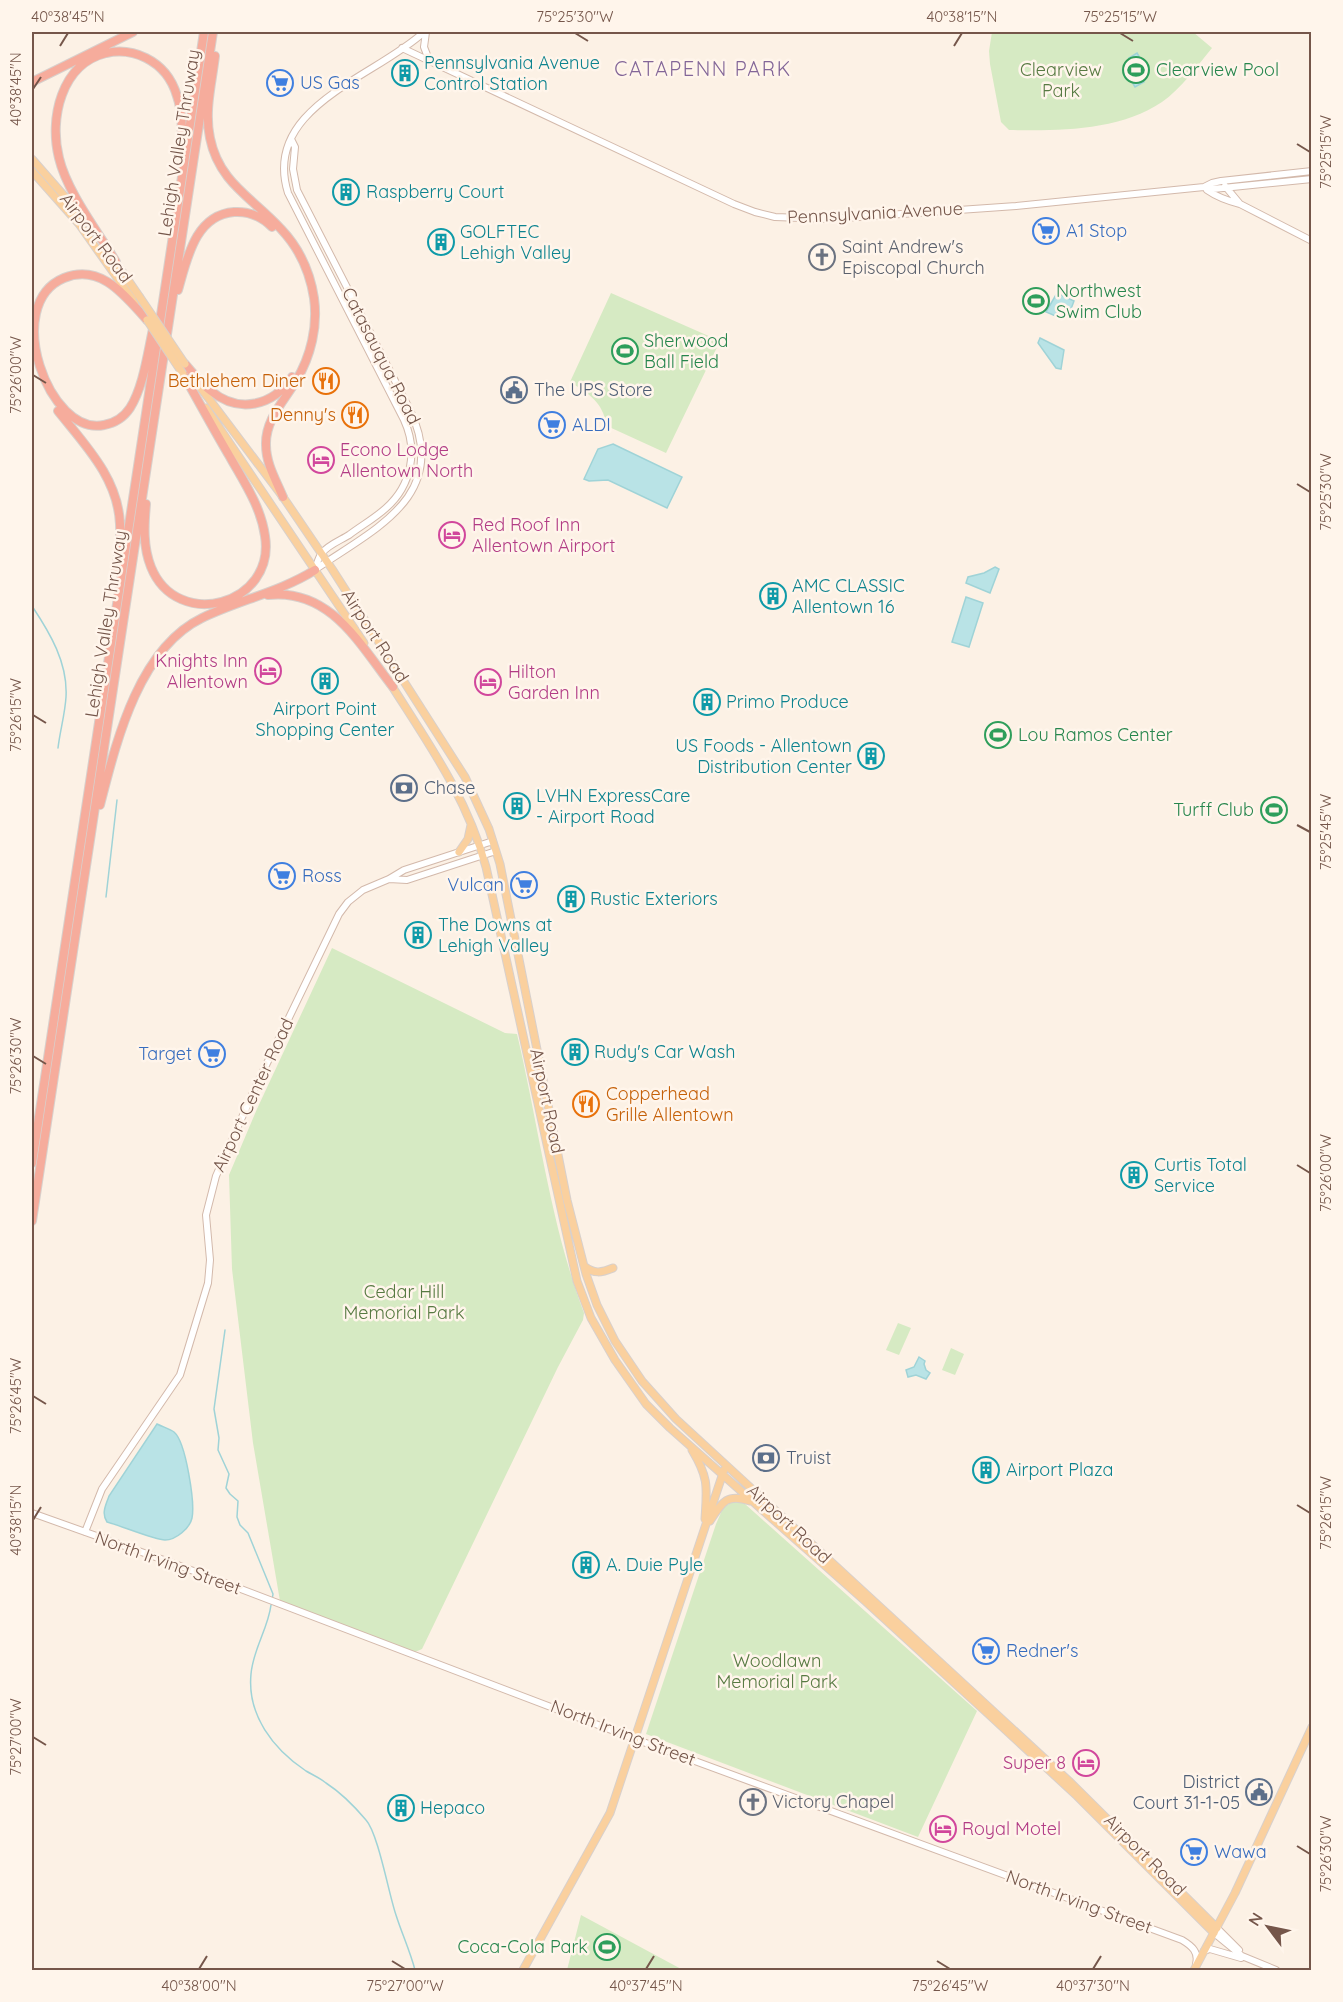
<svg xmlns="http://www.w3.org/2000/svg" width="1343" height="2002" font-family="Quicksand,sans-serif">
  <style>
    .green { fill: #d6eac3 }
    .water { fill: #b9e3e6; stroke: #9fd3d7; stroke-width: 1.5 }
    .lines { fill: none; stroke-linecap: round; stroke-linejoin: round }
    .stream { stroke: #9fd3d7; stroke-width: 1.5 }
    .secondary-casing { stroke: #d3b9ab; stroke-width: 8 }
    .primary-casing { stroke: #d8d0cc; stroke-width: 9 }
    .highway-casing { stroke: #d8d0cc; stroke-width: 10 }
    .secondary { stroke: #fff; stroke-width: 6 }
    .primary { stroke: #fad09e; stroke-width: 7 }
    .highway { stroke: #f6ac9c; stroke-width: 8 }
    .primary-bridge-casing { stroke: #d8d0cc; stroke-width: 9; stroke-linecap: butt }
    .primary-bridge { stroke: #fad09e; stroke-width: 7 }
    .ticks { fill: none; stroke: #75564a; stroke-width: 2 }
    .labels { text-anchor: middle; stroke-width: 5; stroke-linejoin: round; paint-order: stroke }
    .culture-label { font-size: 18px; fill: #0d838f; stroke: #fff5eb; text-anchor: start }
    .park-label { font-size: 18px; fill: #577a42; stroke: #fff5eb }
    .leisure-label { font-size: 18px; fill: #27864d; stroke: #fff5eb; text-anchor: start }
    .shop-label { font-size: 18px; fill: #366cbe; stroke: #fff5eb; text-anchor: start }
    .street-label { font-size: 18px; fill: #75564a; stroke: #fff5eb }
    .worship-label { font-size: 18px; fill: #5b616d; stroke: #fff5eb; text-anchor: start }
    .food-label { font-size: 18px; fill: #c56008; stroke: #fff5eb; text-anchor: end }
    .service-label { font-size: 18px; fill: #4e5e75; stroke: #fff5eb; text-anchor: start }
    .hotel-label { font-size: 18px; fill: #b23c85; stroke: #fff5eb; text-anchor: start }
    .neighbourhood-label { font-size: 20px; letter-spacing: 1.5px; fill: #836698; stroke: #fff5eb }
    .neatline { fill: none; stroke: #75564a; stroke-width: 2 }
    .ticks-label { font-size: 15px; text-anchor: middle; fill: #75564a }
  </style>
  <rect width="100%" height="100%" fill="#fcf1e5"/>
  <!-- green -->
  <path class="green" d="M 992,32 L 1193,32 L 1212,48 C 1197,66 1181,89 1162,102 C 1119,131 1058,131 1009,130 L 1001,122 L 990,64 L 989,51 Z
    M 611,293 L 720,341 L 666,453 L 607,426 C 602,401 590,395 570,382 Z
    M 332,948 L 505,1033 L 517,1034 C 539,1127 550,1223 584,1313 L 583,1320 L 558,1367 L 422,1649 L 415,1652 L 280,1601 L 253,1443 L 232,1269 L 229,1175 L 257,1109 Z
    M 898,1323 L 911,1328 L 899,1355 L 886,1350 Z
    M 951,1348 L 964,1354 L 955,1375 L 942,1370 Z
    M 735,1500 L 745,1504 L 977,1711 L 918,1837 L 646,1734 L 716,1524 L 723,1508 Z
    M 581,1915 L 683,1970 L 567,1970 Z"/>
  <!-- water -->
  <path class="water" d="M 1137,53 L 1147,70 L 1140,74 L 1144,82 L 1135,87 L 1125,70 L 1133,65 L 1129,58 Z
    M 1057,293 L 1074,301 L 1071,309 L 1063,306 L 1058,317 L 1046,312 Z
    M 1040,338 L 1064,350 L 1061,369 L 1056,368 L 1038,343 Z
    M 613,444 L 682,477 L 667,508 L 608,480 L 589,481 L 584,479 L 598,449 Z
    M 995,567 L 999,569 L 990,593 L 966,583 L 968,577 L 984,573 Z
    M 966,597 L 983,603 L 969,647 L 952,642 Z
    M 919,1357 L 925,1361 L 924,1364 L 926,1370 L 930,1373 L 926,1379 L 916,1375 L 908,1377 L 906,1370 L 914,1367 Z
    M 157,1424 C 163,1427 170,1429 174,1432 C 186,1442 195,1503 192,1518 C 190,1528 176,1540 165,1540 C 155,1540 119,1525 107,1522 C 101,1513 106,1505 109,1496 Z"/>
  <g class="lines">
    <!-- stream -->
    <path class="stream" d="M 32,606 C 50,633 68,663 66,697 C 65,714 60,731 58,748
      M 106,897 L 117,800
      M 225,1330 L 214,1409 L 219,1438 L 218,1450 L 229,1474 L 226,1488 L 230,1494 L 238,1501 L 237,1517 L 240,1525 L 248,1533 L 273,1594 L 272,1600
      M 271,1605 C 268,1629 253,1649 251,1674 C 247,1715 273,1749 306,1771 C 313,1775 320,1778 326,1783 C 340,1792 355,1807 366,1820 C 378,1833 389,1895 396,1915 C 402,1934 410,1951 415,1970"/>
    <defs>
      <path id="secondary" d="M 426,32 L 424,47 L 429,60
        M 402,48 L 734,204 L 755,212 L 775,217 L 830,219 L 1016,206 L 1204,187 L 1213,189 L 1312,179
        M 291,139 L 295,147 L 293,169 L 297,190 L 410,410 C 451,496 374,529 316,569
        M 1225,186 L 1240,204
        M 1204,187 L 1212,183 L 1221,181 L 1312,171
        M 1207,190 C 1217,197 1228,201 1240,204 L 1312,241
        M 315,570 C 317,565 318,557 322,553 C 328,545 341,540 349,535 C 361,526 375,518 386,508 C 412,485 418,450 404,420 L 288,193 C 261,107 376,77 424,32
        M 389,879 L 407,880 L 496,851
        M 32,1513 L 175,1564 L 635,1739 L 1182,1940 C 1192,1946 1199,1952 1196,1964
        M 85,1532 L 102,1489 L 180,1375 L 208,1283 L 210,1260 L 206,1215 L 216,1176 L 255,1088 L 339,914 L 348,902 L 363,890 L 389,879 L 404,870 L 493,841
        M 1217,1928 L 1239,1950
        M 1214,1933 L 1242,1956 L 1276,1970
        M 1204,1951 L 1210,1949 L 1241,1958"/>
      <path id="primary" d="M 32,159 L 87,222
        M 32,171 L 79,224 L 135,303
        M 113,258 L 139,296
        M 197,383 L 283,497 L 332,569 L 465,777 L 489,829 L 500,864 L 567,1200 L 586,1274 L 597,1305 L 615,1341 L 642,1381 L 676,1419 L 1069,1781 L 1217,1928
        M 206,408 L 364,643
        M 390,683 C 428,743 467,797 486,867 L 577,1281 L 591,1318 L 615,1360 L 646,1404 L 670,1428 L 865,1601 L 984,1710 L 1077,1796 L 1214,1933
        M 459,852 L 468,839 L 471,825
        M 584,1266 C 594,1274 601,1273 613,1268
        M 692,1450 C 709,1478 707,1487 705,1519
        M 710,1521 C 722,1502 727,1493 750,1501
        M 523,1970 L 610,1813 L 724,1470
        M 1194,1970 L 1235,1893 L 1312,1727"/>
      <path id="highway" d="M 215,56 C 212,82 204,111 210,138 C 219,183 253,198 281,229 C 299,248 310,272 314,298 C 318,326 311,356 296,381 C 284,401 265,420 266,445 C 266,464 276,480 283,497
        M 32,82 L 133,32
        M 116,262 C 98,232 67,192 59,158 C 49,119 61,64 106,53 C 120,50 134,52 146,58 C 162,66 172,79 177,96 C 183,113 182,132 181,150
        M 178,290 C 187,259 195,215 234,212 C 249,211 262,217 272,227
        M 147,320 C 125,296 101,263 64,278 C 1,304 49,437 104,425 C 115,423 124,417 130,408 C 144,386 148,350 154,325
        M 185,364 C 193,373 201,384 211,391 C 239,414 273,406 292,377
        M 58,411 C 85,445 118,478 120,524 C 121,540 118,556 116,571
        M 146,504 C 144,526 143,547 151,567 C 177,632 276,605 265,536 C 261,507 244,482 230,457 C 214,430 199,402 183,374
        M 268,595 C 331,588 360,645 393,687
        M 100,805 C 116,743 138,649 202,618 C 239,600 280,592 315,570
        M 32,1163 L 204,32
        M 32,1221 L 213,32"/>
    </defs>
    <!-- secondary casing -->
    <use href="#secondary" class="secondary-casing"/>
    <!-- primary casing -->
    <use href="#primary" class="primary-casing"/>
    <!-- highway casing -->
    <use href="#highway" class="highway-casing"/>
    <!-- secondary -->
    <use href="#secondary" class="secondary"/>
    <!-- primary -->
    <use href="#primary" class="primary"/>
    <!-- highway -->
    <use href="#highway" class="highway"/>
    <defs>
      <path id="primary-bridge" d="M 139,296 L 185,364
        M 147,320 L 183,374"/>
    </defs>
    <!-- primary-bridge casing -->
    <use href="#primary-bridge" class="primary-bridge-casing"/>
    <!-- primary-bridge -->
    <use href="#primary-bridge" class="primary-bridge"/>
  </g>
  <!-- ticks -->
  <path class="ticks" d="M 575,33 L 588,41M 1120,33 L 1133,41M 60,46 L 68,33M 954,46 L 962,33M 33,89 L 41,77M 1297,144 L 1310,152M 33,375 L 46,383M 1297,484 L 1310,492M 33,715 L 46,723M 1297,825 L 1310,832M 33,1056 L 46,1064M 1297,1165 L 1310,1173M 33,1396 L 46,1404M 1297,1505 L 1310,1513M 33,1520 L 41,1507M 33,1737 L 46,1745M 1297,1846 L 1310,1854M 392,1961 L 405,1969M 937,1961 L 950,1969M 199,1969 L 207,1956M 646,1969 L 654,1956M 1093,1969 L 1101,1956"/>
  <!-- icons -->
  <defs>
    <symbol id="stadium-ring" viewBox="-11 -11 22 22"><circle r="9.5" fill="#fff5eb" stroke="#2e9e5b" stroke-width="1.5"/><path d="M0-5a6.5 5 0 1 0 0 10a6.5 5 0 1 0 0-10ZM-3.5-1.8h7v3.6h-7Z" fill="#2e9e5b"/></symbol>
    <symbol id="building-ring" viewBox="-11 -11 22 22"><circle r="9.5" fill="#fff5eb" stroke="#0f9aa8" stroke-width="1.5"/><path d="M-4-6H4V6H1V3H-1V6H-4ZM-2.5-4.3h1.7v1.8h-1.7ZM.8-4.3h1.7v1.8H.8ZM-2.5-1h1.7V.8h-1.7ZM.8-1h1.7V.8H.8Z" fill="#0f9aa8"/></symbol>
    <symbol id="supermarket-ring" viewBox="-11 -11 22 22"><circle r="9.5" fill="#fff5eb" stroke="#3f7fe0" stroke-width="1.5"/><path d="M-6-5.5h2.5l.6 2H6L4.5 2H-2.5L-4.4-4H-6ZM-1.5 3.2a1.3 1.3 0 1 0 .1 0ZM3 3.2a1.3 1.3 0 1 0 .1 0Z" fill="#3f7fe0"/></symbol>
    <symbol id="church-ring" viewBox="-11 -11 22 22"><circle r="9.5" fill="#fff5eb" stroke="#6b7280" stroke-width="1.5"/><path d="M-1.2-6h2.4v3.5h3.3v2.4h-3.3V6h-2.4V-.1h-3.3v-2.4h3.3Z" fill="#6b7280"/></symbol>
    <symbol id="restaurant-ring" viewBox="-11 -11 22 22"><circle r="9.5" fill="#fff5eb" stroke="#e8710a" stroke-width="1.5"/><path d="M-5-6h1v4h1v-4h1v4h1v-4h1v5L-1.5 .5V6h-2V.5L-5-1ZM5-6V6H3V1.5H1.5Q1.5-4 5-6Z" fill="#e8710a"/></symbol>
    <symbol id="civic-ring" viewBox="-11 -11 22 22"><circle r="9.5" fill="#fff5eb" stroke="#5c6f8a" stroke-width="1.5"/><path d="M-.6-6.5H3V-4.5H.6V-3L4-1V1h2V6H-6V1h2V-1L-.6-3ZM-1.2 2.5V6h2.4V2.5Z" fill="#5c6f8a"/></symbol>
    <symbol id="hotel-ring" viewBox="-11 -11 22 22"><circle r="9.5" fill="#fff5eb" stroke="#d1479c" stroke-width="1.5"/><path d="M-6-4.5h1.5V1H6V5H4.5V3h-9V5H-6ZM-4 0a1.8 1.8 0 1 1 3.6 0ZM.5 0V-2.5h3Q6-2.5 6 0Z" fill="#d1479c"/></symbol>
    <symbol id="bank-ring" viewBox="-11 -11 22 22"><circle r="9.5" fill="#fff5eb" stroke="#5c6f8a" stroke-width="1.5"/><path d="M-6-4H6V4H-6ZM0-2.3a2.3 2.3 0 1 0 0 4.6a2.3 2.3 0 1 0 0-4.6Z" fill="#5c6f8a"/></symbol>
  </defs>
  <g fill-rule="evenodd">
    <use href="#stadium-ring" x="1121" y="55" width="30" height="30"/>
    <use href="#building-ring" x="390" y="58" width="30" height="30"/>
    <use href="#supermarket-ring" x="265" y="68" width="30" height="30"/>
    <use href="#building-ring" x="331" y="177" width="30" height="30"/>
    <use href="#supermarket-ring" x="1031" y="216" width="30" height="30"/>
    <use href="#building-ring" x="426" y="227" width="30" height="30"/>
    <use href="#church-ring" x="807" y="242" width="30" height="30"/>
    <use href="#stadium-ring" x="1021" y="286" width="30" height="30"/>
    <use href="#stadium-ring" x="610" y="336" width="30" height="30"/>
    <use href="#restaurant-ring" x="311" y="366" width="30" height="30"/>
    <use href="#civic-ring" x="499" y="375" width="30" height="30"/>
    <use href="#restaurant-ring" x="340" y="400" width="30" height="30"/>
    <use href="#supermarket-ring" x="537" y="410" width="30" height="30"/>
    <use href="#hotel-ring" x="306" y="445" width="30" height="30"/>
    <use href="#hotel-ring" x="437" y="520" width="30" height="30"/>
    <use href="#building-ring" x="758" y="581" width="30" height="30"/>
    <use href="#hotel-ring" x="253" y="656" width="30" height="30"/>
    <use href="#building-ring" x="310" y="666" width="30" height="30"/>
    <use href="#hotel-ring" x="473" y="667" width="30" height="30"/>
    <use href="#building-ring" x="692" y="687" width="30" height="30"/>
    <use href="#stadium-ring" x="983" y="720" width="30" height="30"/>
    <use href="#building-ring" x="856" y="741" width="30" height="30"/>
    <use href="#bank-ring" x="389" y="773" width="30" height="30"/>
    <use href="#building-ring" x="502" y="791" width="30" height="30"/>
    <use href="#stadium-ring" x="1259" y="795" width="30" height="30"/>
    <use href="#supermarket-ring" x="267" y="861" width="30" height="30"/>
    <use href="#supermarket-ring" x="509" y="870" width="30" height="30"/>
    <use href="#building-ring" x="556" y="884" width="30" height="30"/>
    <use href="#building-ring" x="403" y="920" width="30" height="30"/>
    <use href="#building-ring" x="560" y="1037" width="30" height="30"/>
    <use href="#supermarket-ring" x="197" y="1039" width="30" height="30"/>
    <use href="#restaurant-ring" x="571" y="1089" width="30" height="30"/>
    <use href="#building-ring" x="1119" y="1160" width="30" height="30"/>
    <use href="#bank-ring" x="751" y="1443" width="30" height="30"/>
    <use href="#building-ring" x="971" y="1455" width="30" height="30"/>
    <use href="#building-ring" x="571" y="1550" width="30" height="30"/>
    <use href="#supermarket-ring" x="971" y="1636" width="30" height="30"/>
    <use href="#hotel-ring" x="1071" y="1748" width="30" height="30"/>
    <use href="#civic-ring" x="1244" y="1777" width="30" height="30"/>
    <use href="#church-ring" x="738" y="1787" width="30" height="30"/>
    <use href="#building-ring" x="386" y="1793" width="30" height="30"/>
    <use href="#hotel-ring" x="928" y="1814" width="30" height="30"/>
    <use href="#supermarket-ring" x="1179" y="1837" width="30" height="30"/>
    <use href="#stadium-ring" x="592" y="1932" width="30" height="30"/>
  </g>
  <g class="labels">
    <!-- culture labels -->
    <g class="culture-label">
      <text x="424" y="69">Pennsylvania Avenue<tspan x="424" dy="21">Control Station</tspan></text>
      <text x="366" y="198">Raspberry Court</text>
      <text x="460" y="238">GOLFTEC<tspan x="460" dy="21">Lehigh Valley</tspan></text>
      <text x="792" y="592">AMC CLASSIC<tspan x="792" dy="21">Allentown 16</tspan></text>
      <text x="726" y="708">Primo Produce</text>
      <text x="325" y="715" text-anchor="middle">Airport Point<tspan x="325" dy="21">Shopping Center</tspan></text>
      <text x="852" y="752" text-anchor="end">US Foods - Allentown<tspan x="852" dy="21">Distribution Center</tspan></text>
      <text x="536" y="802">LVHN ExpressCare<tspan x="536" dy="21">- Airport Road</tspan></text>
      <text x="590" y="905">Rustic Exteriors</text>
      <text x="438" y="931">The Downs at<tspan x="438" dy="21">Lehigh Valley</tspan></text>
      <text x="594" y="1058">Rudy's Car Wash</text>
      <text x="1154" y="1171">Curtis Total<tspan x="1154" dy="21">Service</tspan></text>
      <text x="1006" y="1476">Airport Plaza</text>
      <text x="606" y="1571">A. Duie Pyle</text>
      <text x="420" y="1814">Hepaco</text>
    </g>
    <!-- park labels -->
    <g class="park-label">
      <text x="1061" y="76">Clearview<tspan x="1061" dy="21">Park</tspan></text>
      <text x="404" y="1298">Cedar Hill<tspan x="404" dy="21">Memorial Park</tspan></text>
      <text x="777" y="1667">Woodlawn<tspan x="777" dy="21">Memorial Park</tspan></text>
    </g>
    <!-- leisure labels -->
    <g class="leisure-label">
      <text x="1156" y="76">Clearview Pool</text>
      <text x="1056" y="297">Northwest<tspan x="1056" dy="21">Swim Club</tspan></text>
      <text x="644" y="347">Sherwood<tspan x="644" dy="21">Ball Field</tspan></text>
      <text x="1018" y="741">Lou Ramos Center</text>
      <text x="1254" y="816" text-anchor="end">Turff Club</text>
      <text x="588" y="1953" text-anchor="end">Coca-Cola Park</text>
    </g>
    <!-- shop labels -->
    <g class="shop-label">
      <text x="300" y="89">US Gas</text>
      <text x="1066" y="237">A1 Stop</text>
      <text x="572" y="431">ALDI</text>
      <text x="302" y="882">Ross</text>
      <text x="504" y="891" text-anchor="end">Vulcan</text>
      <text x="192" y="1060" text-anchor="end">Target</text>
      <text x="1006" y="1657">Redner's</text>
      <text x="1214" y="1858">Wawa</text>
    </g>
    <!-- street labels -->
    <g class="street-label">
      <text transform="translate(179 143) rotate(-81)" y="6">Lehigh Valley Thruway</text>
      <text transform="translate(875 213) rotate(-3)" y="6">Pennsylvania Avenue</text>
      <text transform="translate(96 238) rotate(53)" y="6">Airport Road</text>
      <text transform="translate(381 356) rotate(63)" y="6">Catasauqua Road</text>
      <text transform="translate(106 624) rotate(-81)" y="6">Lehigh Valley Thruway</text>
      <text transform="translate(375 636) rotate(57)" y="6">Airport Road</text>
      <text transform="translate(253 1095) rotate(-65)" y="6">Airport Center Road</text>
      <text transform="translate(547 1101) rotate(78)" y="6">Airport Road</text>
      <text transform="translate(789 1524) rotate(43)" y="6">Airport Road</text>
      <text transform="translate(168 1563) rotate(20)" y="6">North Irving Street</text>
      <text transform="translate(623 1733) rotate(21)" y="6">North Irving Street</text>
      <text transform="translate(1145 1855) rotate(45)" y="6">Airport Road</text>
      <text transform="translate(1079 1902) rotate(20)" y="6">North Irving Street</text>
    </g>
    <!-- worship labels -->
    <g class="worship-label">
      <text x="842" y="253">Saint Andrew's<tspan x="842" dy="21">Episcopal Church</tspan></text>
      <text x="772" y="1808">Victory Chapel</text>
    </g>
    <!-- food labels -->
    <g class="food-label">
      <text x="306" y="387">Bethlehem Diner</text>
      <text x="336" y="421">Denny's</text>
      <text x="606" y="1100" text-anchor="start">Copperhead<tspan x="606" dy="21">Grille Allentown</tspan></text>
    </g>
    <!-- service labels -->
    <g class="service-label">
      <text x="534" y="396">The UPS Store</text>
      <text x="424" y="794">Chase</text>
      <text x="786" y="1464">Truist</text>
      <text x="1240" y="1788" text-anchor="end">District<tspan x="1240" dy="21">Court 31-1-05</tspan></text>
    </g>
    <!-- hotel labels -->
    <g class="hotel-label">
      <text x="340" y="456">Econo Lodge<tspan x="340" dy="21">Allentown North</tspan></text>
      <text x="472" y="531">Red Roof Inn<tspan x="472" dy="21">Allentown Airport</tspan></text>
      <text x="248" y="667" text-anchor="end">Knights Inn<tspan x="248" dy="21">Allentown</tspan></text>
      <text x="508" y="678">Hilton<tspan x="508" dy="21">Garden Inn</tspan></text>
      <text x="1066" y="1769" text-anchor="end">Super 8</text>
      <text x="962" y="1835">Royal Motel</text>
    </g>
    <!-- neighbourhood labels -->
    <g class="neighbourhood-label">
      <text x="703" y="76">CATAPENN PARK</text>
    </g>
  </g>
  <!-- border -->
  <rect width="1343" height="2002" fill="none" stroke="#fff5eb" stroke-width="66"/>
  <!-- north arrow -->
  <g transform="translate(1268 1927) rotate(302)" stroke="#fff5eb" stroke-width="4.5" paint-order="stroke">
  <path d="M0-4.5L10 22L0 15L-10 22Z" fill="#75564a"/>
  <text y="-9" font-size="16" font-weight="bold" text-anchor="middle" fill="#75564a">N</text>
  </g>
  <rect x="33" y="33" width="1277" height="1936" class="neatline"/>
  <g class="ticks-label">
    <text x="68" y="22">40°38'45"N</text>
    <text x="575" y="22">75°25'30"W</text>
    <text x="962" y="22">40°38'15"N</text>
    <text x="1120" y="22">75°25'15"W</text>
    <text transform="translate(16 89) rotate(-90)" y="5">40°38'45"N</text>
    <text transform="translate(1326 152) rotate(-90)" y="5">75°25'15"W</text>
    <text transform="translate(16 375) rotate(-90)" y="5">75°26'00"W</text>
    <text transform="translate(1326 492) rotate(-90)" y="5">75°25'30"W</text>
    <text transform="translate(16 715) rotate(-90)" y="5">75°26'15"W</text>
    <text transform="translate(1326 832) rotate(-90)" y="5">75°25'45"W</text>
    <text transform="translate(16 1056) rotate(-90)" y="5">75°26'30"W</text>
    <text transform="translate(1326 1173) rotate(-90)" y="5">75°26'00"W</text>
    <text transform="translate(16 1396) rotate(-90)" y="5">75°26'45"W</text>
    <text transform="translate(1326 1513) rotate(-90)" y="5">75°26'15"W</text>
    <text transform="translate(16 1520) rotate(-90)" y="5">40°38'15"N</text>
    <text transform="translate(16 1737) rotate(-90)" y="5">75°27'00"W</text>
    <text transform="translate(1326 1854) rotate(-90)" y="5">75°26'30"W</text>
    <text x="199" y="1991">40°38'00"N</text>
    <text x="405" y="1991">75°27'00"W</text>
    <text x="646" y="1991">40°37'45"N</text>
    <text x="950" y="1991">75°26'45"W</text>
    <text x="1093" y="1991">40°37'30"N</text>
  </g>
</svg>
